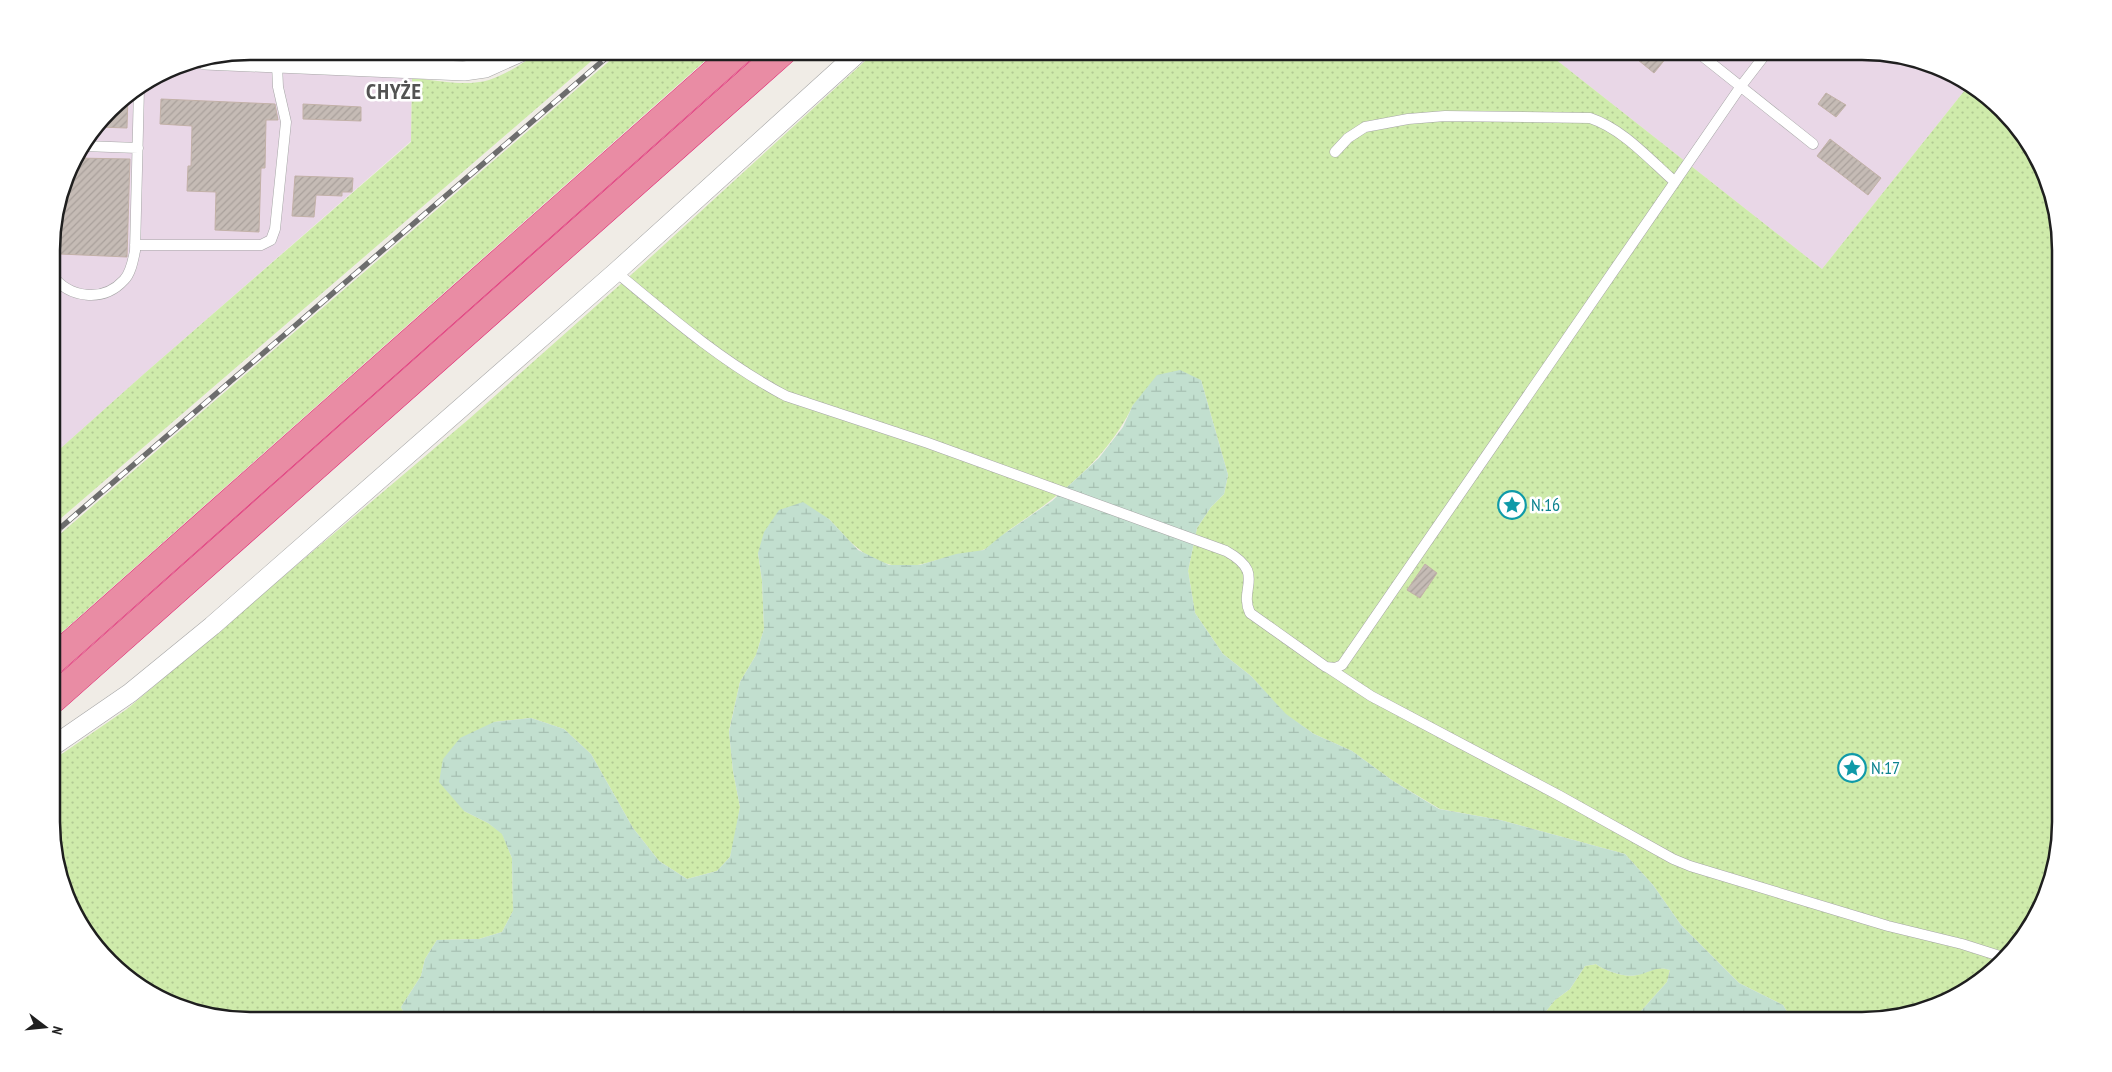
<svg xmlns="http://www.w3.org/2000/svg" width="2112" height="1072" font-family="'PT Sans Narrow',sans-serif">
  <style>
    .industrial { fill: #e9d7e7 }
    .grass { fill: url(#grass-dots) }
    .forest { fill: url(#forest-firs) }
    .wetland { fill: url(#wetland-marsh) }
    .building { fill: url(#building-hatch); stroke: #c2b1a7 }
    .lines { fill: none; stroke-linecap: round; stroke-linejoin: round }
    .service-casing { stroke: #a6a6a6; stroke-width: 11 }
    .minor-casing { stroke: #a6a6a6; stroke-width: 20 }
    .motorway-casing { stroke: #de2370; stroke-width: 29 }
    .service { stroke: #fff; stroke-width: 10 }
    .minor { stroke: #fff; stroke-width: 19 }
    .motorway { stroke: #e98ca4; stroke-width: 28 }
    .rail-casing { stroke: #6d6d6d; stroke-width: 5.5 }
    .rail { stroke: #fff; stroke-width: 4; stroke-dasharray: 11; stroke-linecap: butt }
    .labels { text-anchor: middle; stroke-width: 5; stroke-linejoin: round; paint-order: stroke }
    .culture-label { font-size: 18px; fill: #0d838f; stroke: #fff; text-anchor: start }
    .district-label { font-size: 22px; font-weight: bold; letter-spacing: 1px; fill: #525252; stroke: #fff }
    .rim { fill: none; stroke: #1f1f1f; stroke-width: 2.5 }
  </style>
  <defs>
    <pattern id="grass-dots" width="8" height="8" patternUnits="userSpaceOnUse" patternTransform="scale(1.25)"><rect width="8" height="8" fill="#cfebab"/><path d="M2 2h.1M6 6h.1" fill="none" stroke="#b1c993" stroke-width="1.8" stroke-linecap="round"/></pattern>
    <pattern id="forest-firs" width="22" height="20" patternUnits="userSpaceOnUse" patternTransform="scale(1.25)"><rect width="22" height="20" fill="#add09a"/><path d="M5 1l3.5 6h-7zM16 11l3.5 6h-7z" fill="#94b284"/></pattern>
    <pattern id="wetland-marsh" width="20" height="14" patternUnits="userSpaceOnUse" patternTransform="scale(1.25)"><rect width="20" height="14" fill="#c2dfcf"/><path d="M1 5h8M5 5V1M11 12h8M15 12V8" fill="none" stroke="#a6bfb1"/></pattern>
    <pattern id="building-hatch" width="6" height="6" patternUnits="userSpaceOnUse" patternTransform="scale(1.25)"><rect width="6" height="6" fill="#c5bbb5"/><path d="M-1 1l2-2M0 6l6-6M5 7l2-2" fill="none" stroke="#a9a09b"/></pattern>
  </defs>
  <rect width="100%" height="100%" fill="#f0ece6"/>
  <!-- industrial -->
  <path class="industrial" d="M 1545,51 L 1862,51 L 1949,72 L 1969,85 L 1822,269 Z
    M 173,67 L 412,78 L 411,141 L 145,373 L 52,456 L 52,237 L 72,162 L 119,101 Z"/>
  <!-- grass -->
  <path class="grass" d="M 540,51 L 603,51 L 52,526 L 52,456 L 145,373 L 411,142 L 412,78 C 436,80 465,87 489,80 C 507,74 525,62 540,51 Z
    M 621,51 L 716,51 L 53,640 L 52,541 Z
    M 876,51 L 1545,51 L 1822,269 L 1969,85 L 1993,100 L 2027,140 L 2059,225 L 2061,822 L 2040,909 L 2011,953 L 1972,987 L 1925,1010 L 1874,1020 L 1792,1020 L 1783,1005 L 1739,983 L 1681,925 L 1653,885 L 1625,854 L 1500,820 L 1440,809 L 1393,781 L 1352,751 L 1314,734 L 1285,714 L 1251,676 L 1223,654 L 1195,613 L 1188,571 L 1197,528 L 1211,507 L 1224,494 L 1228,475 L 1201,380 L 1133,405 C 1107,460 1058,497 1009,530 C 1001,536 994,545 985,549 C 976,554 955,555 944,558 C 927,563 906,570 888,564 C 860,556 848,539 829,519 L 758,553 L 762,580 L 764,629 L 756,655 L 740,682 L 729,731 L 733,771 L 740,807 L 735,837 L 730,857 L 717,871 L 687,879 L 659,861 L 633,828 L 591,754 L 564,729 L 531,718 L 494,722 L 464,811 L 488,823 L 502,833 L 512,858 L 513,911 L 502,932 L 479,939 L 437,940 L 425,959 L 421,976 L 401,1007 L 408,1021 L 250,1021 L 163,1000 L 92,943 L 66,898 L 53,848 L 53,760 L 127,709 L 469,419 L 641,266 Z
    M 1596,964 C 1605,971 1626,978 1637,975 C 1649,972 1657,965 1670,970 L 1667,982 L 1633,1020 L 1589,1020 L 1589,1018 L 1576,1020 L 1539,1020 L 1555,1000 L 1570,989 L 1585,966 Z"/>
  <!-- forest -->
  <path class="forest" d="M 408,51 L 485,51 L 466,56 L 410,53 Z"/>
  <!-- wetland -->
  <path class="wetland" d="M 1180,370 L 1201,380 L 1228,475 L 1224,494 L 1211,507 L 1197,528 L 1188,571 L 1195,613 L 1223,654 L 1251,676 L 1286,714 L 1314,734 L 1352,751 L 1393,781 L 1439,809 L 1500,820 L 1625,854 L 1653,885 L 1681,925 L 1739,983 L 1783,1005 L 1792,1020 L 1633,1020 L 1667,982 L 1670,970 C 1657,965 1649,973 1637,975 C 1626,978 1605,971 1596,964 L 1585,966 L 1570,989 L 1555,1000 L 1539,1020 L 408,1021 L 401,1007 L 421,976 L 425,959 L 437,940 L 479,939 L 502,932 L 513,911 L 512,858 L 502,834 L 488,823 L 464,811 L 439,782 L 443,759 L 460,738 L 494,722 L 531,718 L 564,729 L 591,754 L 633,828 L 659,861 L 687,879 L 717,871 L 730,857 L 740,807 L 733,771 L 729,732 L 740,682 L 756,655 L 764,629 L 762,580 L 758,553 L 764,532 L 779,510 L 803,502 L 829,519 L 858,550 L 889,565 L 920,565 L 956,554 L 984,550 L 1001,536 L 1052,501 L 1099,458 L 1123,427 L 1133,405 L 1157,375 Z"/>
  <!-- building -->
  <path class="building" d="M 1627,51 L 1659,51 L 1667,57 L 1654,73 Z
    M 1826,93 L 1846,105 L 1836,117 L 1818,104 Z
    M 128,95 L 127,128 L 99,127 L 119,101 Z
    M 161,99 L 275,104 L 278,120 L 266,120 L 265,168 L 261,168 L 259,232 L 215,230 L 216,192 L 187,191 L 188,166 L 191,166 L 192,126 L 160,124 Z
    M 303,104 L 361,107 L 361,121 L 303,119 Z
    M 1830,139 L 1881,178 L 1868,195 L 1817,156 Z
    M 75,158 L 130,159 L 127,257 L 60,254 L 62,200 L 72,162 Z
    M 295,176 L 353,178 L 352,192 L 342,192 L 342,196 L 316,195 L 314,217 L 292,216 Z
    M 1425,564 L 1437,573 L 1420,598 L 1407,590 Z"/>
  <g class="lines">
    <defs>
      <path id="service" d="M 1696,51 L 1813,144
        M 84,146 L 138,148
        M 1335,152 L 1348,138 L 1365,127 L 1408,119 L 1445,116 L 1590,118 C 1623,129 1649,159 1675,182
        M 135,245 L 261,245 L 271,240 L 275,229 L 286,122 L 278,87 L 277,64
        M 616,272 C 670,317 725,364 786,396 L 928,443 L 1226,551 C 1267,574 1238,587 1250,613 L 1326,667 L 1335,668 L 1342,665 L 1741,86 L 1768,51
        M 52,275 C 69,298 103,303 124,280 C 131,273 133,260 135,251 L 139,88
        M 1327,667 L 1371,696 L 1560,796 L 1673,859 L 1690,866 L 1888,926 L 1962,944 L 2006,958"/>
      <path id="minor" d="M 205,60 L 464,71 L 485,68 L 523,51
        M 53,746 L 130,693 L 212,626 L 616,272 L 860,51"/>
      <path id="motorway" d="M 53,660 L 739,51
        M 53,699 L 783,51"/>
    </defs>
    <!-- service casing -->
    <use href="#service" class="service-casing"/>
    <!-- minor casing -->
    <use href="#minor" class="minor-casing"/>
    <!-- motorway casing -->
    <use href="#motorway" class="motorway-casing"/>
    <!-- service -->
    <use href="#service" class="service"/>
    <!-- minor -->
    <use href="#minor" class="minor"/>
    <!-- motorway -->
    <use href="#motorway" class="motorway"/>
    <defs>
      <path id="rail" d="M 52,535 L 614,51"/>
    </defs>
    <!-- rail casing -->
    <use href="#rail" class="rail-casing"/>
    <!-- rail -->
    <use href="#rail" class="rail"/>
  </g>
  <!-- icons -->
  <defs>
    <symbol id="sight-ring" viewBox="-11 -11 22 22"><circle r="9.5" fill="#fff" stroke="#0f9aa8" stroke-width="1.5"/><path d="M0-6L1.8-2.2L6-1.7L2.9 1.2L3.7 5.4L0 3.3L-3.7 5.4L-2.9 1.2L-6-1.7L-1.8-2.2Z" fill="#0f9aa8"/></symbol>
  </defs>
  <g fill-rule="evenodd">
    <use href="#sight-ring" x="1496" y="489" width="32" height="32"/>
    <use href="#sight-ring" x="1836" y="752" width="32" height="32"/>
  </g>
  <g class="labels">
    <!-- culture labels -->
    <g class="culture-label">
      <text x="1531" y="511">N.16</text>
      <text x="1871" y="774">N.17</text>
    </g>
    <!-- district labels -->
    <g class="district-label">
      <text x="394" y="99">CHYŻE</text>
    </g>
  </g>
  <!-- crop -->
  <path d="M0 0H2112V1072H0ZM250 60H1862A190 190 0 0 1 2052 250V822A190 190 0 0 1 1862 1012H250A190 190 0 0 1 60 822V250A190 190 0 0 1 250 60Z" fill="#fff" fill-rule="evenodd"/>
  <path class="rim" d="M250 60H1862A190 190 0 0 1 2052 250V822A190 190 0 0 1 1862 1012H250A190 190 0 0 1 60 822V250A190 190 0 0 1 250 60Z"/>
  <!-- north arrow -->
  <g transform="translate(45 1027) rotate(106)" stroke="#ffffff" stroke-width="4" paint-order="stroke">
  <path d="M0-4L9 19L0 12L-9 19Z" fill="#1f1f1f"/>
  <text y="-8" font-size="14" font-weight="bold" text-anchor="middle" fill="#1f1f1f">N</text>
  </g>
</svg>
